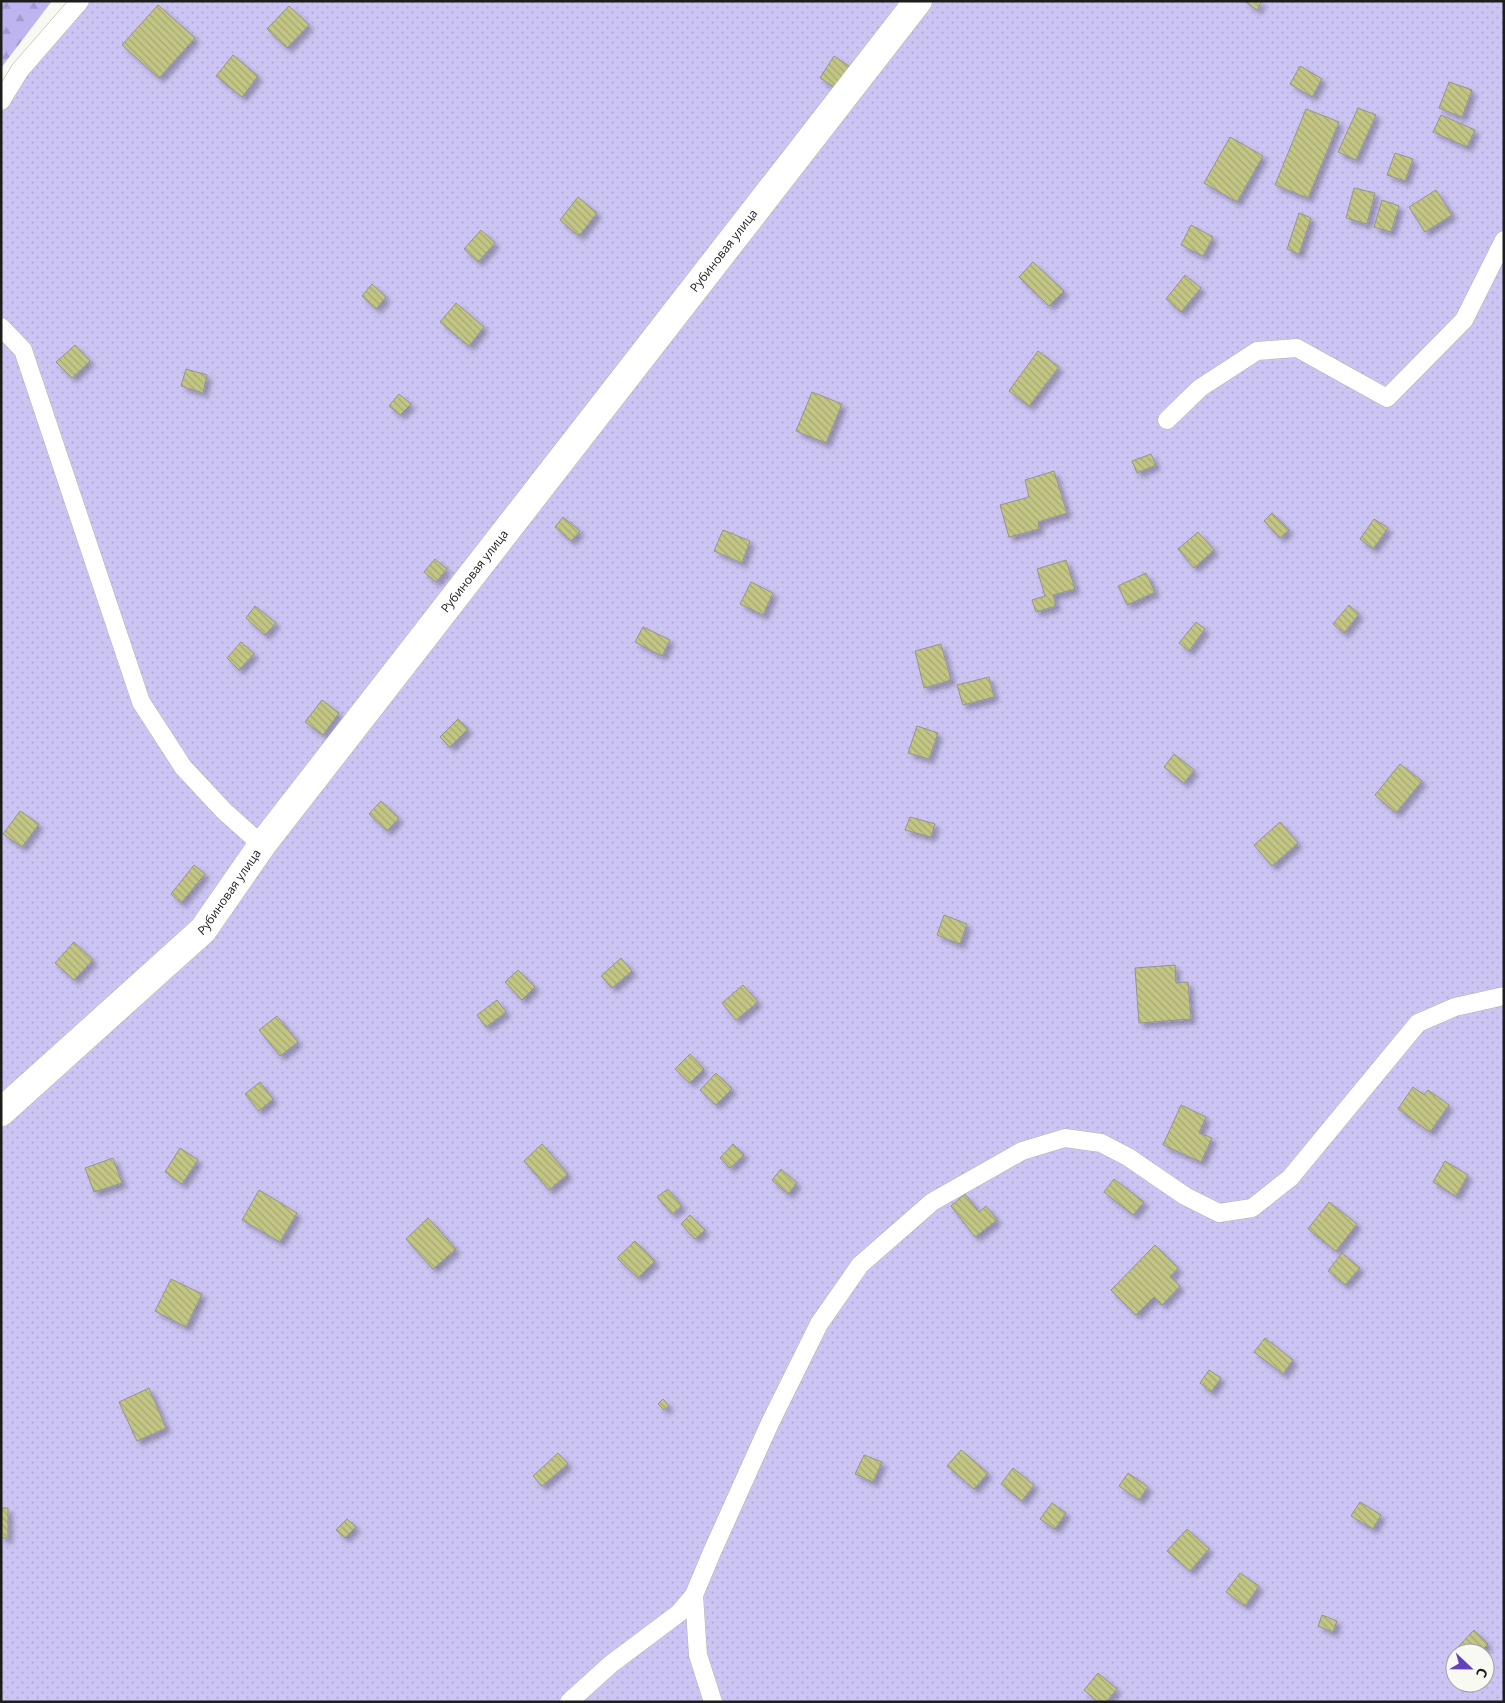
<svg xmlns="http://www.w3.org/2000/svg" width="1505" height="1703" font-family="'Open Sans',sans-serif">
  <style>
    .grass { fill: url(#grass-dots); fill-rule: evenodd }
    .forest { fill: url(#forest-firs) }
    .building { fill: url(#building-back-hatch); stroke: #94948f; filter: url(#shadow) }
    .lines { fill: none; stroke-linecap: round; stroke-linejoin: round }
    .lane-casing { stroke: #b4b4af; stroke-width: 19 }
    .street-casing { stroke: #b4b4af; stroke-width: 29 }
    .lane { stroke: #fff; stroke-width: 18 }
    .street { stroke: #fff; stroke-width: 28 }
    .labels { text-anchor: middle; stroke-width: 5; stroke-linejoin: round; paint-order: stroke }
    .street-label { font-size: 12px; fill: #1d1d1b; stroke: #f8f9f3 }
  </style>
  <defs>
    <pattern id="grass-dots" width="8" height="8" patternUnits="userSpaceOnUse" patternTransform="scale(1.25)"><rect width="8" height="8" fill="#ccc5f3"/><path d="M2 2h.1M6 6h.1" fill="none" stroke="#afa9d0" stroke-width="1.8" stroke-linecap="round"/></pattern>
    <pattern id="forest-firs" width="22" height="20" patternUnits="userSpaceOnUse" patternTransform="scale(1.25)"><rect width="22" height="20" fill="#beb4f0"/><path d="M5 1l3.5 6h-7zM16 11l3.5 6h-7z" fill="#a39acd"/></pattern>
    <pattern id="building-back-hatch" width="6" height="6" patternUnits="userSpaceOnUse" patternTransform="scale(1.25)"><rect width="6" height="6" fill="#c3c584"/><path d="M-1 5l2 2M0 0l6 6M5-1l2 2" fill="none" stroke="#a7a971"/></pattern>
    <filter id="shadow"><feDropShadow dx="4.5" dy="4.5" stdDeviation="2.5" flood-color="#0004"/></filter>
  </defs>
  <rect width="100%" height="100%" fill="#f8f9f3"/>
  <!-- grass -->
  <path class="grass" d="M 83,1 L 1504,1 L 1504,1702 L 1,1702 L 1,103 ZM 1455,1653 L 1485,1653 L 1485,1683 L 1455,1683 Z"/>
  <!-- forest -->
  <path class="forest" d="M 1,1 L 52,1 L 1,68 Z"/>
  <!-- building -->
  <path class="building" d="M 1244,1 L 1262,1 L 1257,10 Z
    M 158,5 L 195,38 L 159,78 L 122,45 Z
    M 289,6 L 309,25 L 287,48 L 267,29 Z
    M 233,55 L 258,76 L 242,97 L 216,76 Z
    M 834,56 L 853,69 L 839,90 L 820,78 Z
    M 1300,66 L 1322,79 L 1312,97 L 1290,84 Z
    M 1449,82 L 1472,90 L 1462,117 L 1439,108 Z
    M 1358,108 L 1376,115 L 1356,160 L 1338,152 Z
    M 1306,109 L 1339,122 L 1308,198 L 1275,185 Z
    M 1441,115 L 1475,130 L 1467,147 L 1433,132 Z
    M 1230,137 L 1263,156 L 1237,202 L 1204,183 Z
    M 1395,153 L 1413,159 L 1405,181 L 1387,175 Z
    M 1354,188 L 1375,193 L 1367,224 L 1346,218 Z
    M 1436,190 L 1452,215 L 1425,232 L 1409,207 Z
    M 578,197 L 597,213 L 579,236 L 560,220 Z
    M 1382,200 L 1399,206 L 1391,232 L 1374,227 Z
    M 1299,213 L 1311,218 L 1299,254 L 1287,249 Z
    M 1191,225 L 1213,237 L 1203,256 L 1181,245 Z
    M 481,230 L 495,243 L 478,262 L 464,249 Z
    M 1033,262 L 1064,291 L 1049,306 L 1019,277 Z
    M 1185,275 L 1201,288 L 1181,312 L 1166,299 Z
    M 372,284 L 386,297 L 376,309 L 362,296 Z
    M 456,303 L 484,327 L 469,346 L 440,322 Z
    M 75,345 L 90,361 L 72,378 L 56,362 Z
    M 1038,351 L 1059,367 L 1029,406 L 1009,391 Z
    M 186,369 L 207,375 L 203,393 L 181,386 Z
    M 812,392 L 842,404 L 826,443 L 796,431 Z
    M 399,394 L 411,404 L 400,415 L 389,406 Z
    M 1151,454 L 1156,465 L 1137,473 L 1132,461 Z
    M 1054,471 L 1067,513 L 1038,522 L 1039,529 L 1009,537 L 1000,505 L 1029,497 L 1025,480 Z
    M 1272,513 L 1289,530 L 1280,538 L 1264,521 Z
    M 563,517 L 580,531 L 571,541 L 555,527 Z
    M 1374,519 L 1388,528 L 1373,549 L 1360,539 Z
    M 723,530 L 750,541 L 742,563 L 714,551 Z
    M 1198,532 L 1214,550 L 1194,568 L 1178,549 Z
    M 435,559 L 447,569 L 436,582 L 424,572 Z
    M 1066,560 L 1075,589 L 1053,595 L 1056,606 L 1036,612 L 1032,600 L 1045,596 L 1037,569 Z
    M 1146,573 L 1155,592 L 1127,605 L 1118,586 Z
    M 751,582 L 773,593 L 763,615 L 740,604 Z
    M 1349,605 L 1359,614 L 1344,633 L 1333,624 Z
    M 255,606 L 276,623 L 265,635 L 246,618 Z
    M 1196,622 L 1205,629 L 1189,651 L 1179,643 Z
    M 643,627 L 670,640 L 662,656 L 635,642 Z
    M 241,642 L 254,654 L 239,670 L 227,658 Z
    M 941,644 L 951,680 L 924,688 L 915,651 Z
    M 989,677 L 994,697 L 963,705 L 957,685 Z
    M 322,700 L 339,713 L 323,735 L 305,722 Z
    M 458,719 L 468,729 L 450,747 L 440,737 Z
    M 917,726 L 938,733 L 929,759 L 908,753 Z
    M 1174,754 L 1194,770 L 1184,783 L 1164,767 Z
    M 1400,764 L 1422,781 L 1396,813 L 1375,795 Z
    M 381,801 L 399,818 L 387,831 L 369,814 Z
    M 20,811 L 39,824 L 22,847 L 3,834 Z
    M 910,817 L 935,824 L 931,837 L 905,830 Z
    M 1280,822 L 1298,843 L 1272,866 L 1254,845 Z
    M 194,865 L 205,874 L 181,903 L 171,894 Z
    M 944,915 L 967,924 L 960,944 L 937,935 Z
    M 74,942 L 93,960 L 74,980 L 55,963 Z
    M 621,958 L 632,971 L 612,988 L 601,976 Z
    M 1175,965 L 1176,983 L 1188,982 L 1191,1019 L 1139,1023 L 1135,968 Z
    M 518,970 L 535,987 L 522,1000 L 505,982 Z
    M 743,985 L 758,1002 L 736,1020 L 722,1003 Z
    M 497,1000 L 506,1012 L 486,1027 L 477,1015 Z
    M 277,1016 L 298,1042 L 280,1056 L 259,1030 Z
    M 690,1054 L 704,1069 L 690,1083 L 675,1069 Z
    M 716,1073 L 732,1089 L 716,1105 L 700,1090 Z
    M 260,1082 L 273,1099 L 259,1111 L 245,1094 Z
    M 1413,1087 L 1424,1095 L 1428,1090 L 1449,1105 L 1430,1132 L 1398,1109 Z
    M 1181,1105 L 1206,1117 L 1199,1133 L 1212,1138 L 1201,1162 L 1163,1145 Z
    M 542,1144 L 568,1174 L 549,1190 L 524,1161 Z
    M 733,1144 L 744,1155 L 730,1168 L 720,1158 Z
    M 180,1148 L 198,1160 L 182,1184 L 165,1172 Z
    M 113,1158 L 122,1183 L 94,1192 L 85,1168 Z
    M 1445,1161 L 1468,1175 L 1456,1196 L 1433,1182 Z
    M 781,1169 L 797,1183 L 788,1194 L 772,1180 Z
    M 1114,1179 L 1144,1202 L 1133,1215 L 1104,1192 Z
    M 668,1189 L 682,1206 L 672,1214 L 657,1197 Z
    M 259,1190 L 297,1213 L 280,1242 L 242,1220 Z
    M 965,1194 L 979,1212 L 986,1206 L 997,1220 L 975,1237 L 951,1206 Z
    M 1329,1202 L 1357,1224 L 1336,1251 L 1308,1229 Z
    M 690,1215 L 705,1230 L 695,1239 L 681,1224 Z
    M 428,1218 L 456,1249 L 433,1269 L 406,1239 Z
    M 635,1241 L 655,1261 L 638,1278 L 617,1258 Z
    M 1155,1245 L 1178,1268 L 1170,1277 L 1180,1286 L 1162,1305 L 1154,1297 L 1136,1315 L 1111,1290 Z
    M 1342,1253 L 1360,1268 L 1345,1285 L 1328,1271 Z
    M 171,1279 L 202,1294 L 186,1327 L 155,1311 Z
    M 1265,1338 L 1293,1360 L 1283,1374 L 1254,1352 Z
    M 1209,1370 L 1221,1378 L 1211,1392 L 1200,1383 Z
    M 149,1388 L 166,1428 L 137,1441 L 119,1402 Z
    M 663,1399 L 669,1406 L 664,1410 L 658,1404 Z
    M 961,1450 L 988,1473 L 974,1489 L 947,1466 Z
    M 558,1453 L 568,1464 L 542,1486 L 533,1476 Z
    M 864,1455 L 882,1462 L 873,1482 L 855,1474 Z
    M 1013,1468 L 1034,1485 L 1022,1501 L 1001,1484 Z
    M 1128,1473 L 1148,1487 L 1139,1500 L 1119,1486 Z
    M 1360,1502 L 1381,1515 L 1373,1529 L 1351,1516 Z
    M 1052,1503 L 1066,1513 L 1055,1529 L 1040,1519 Z
    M 1,1508 L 8,1508 L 8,1538 L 1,1538 Z
    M 347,1519 L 356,1527 L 345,1538 L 336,1530 Z
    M 1187,1529 L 1209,1549 L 1190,1571 L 1167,1551 Z
    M 1240,1573 L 1259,1586 L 1245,1606 L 1226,1592 Z
    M 1322,1615 L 1337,1621 L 1333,1632 L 1318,1626 Z
    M 1474,1630 L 1488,1644 L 1479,1653 L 1464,1653 L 1458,1647 Z
    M 1098,1673 L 1117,1689 L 1106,1702 L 1098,1702 L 1084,1690 Z"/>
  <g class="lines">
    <defs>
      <path id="lane" d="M 1,101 L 20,70 L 80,1
        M 1,327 L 23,350 L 141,702 L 183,767 L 224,811 L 262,845
        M 1167,420 L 1200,388 L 1257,351 L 1297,348 L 1387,398 L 1464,320 L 1504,240
        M 694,1595 L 698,1655 L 713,1702
        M 569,1702 L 611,1664 L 679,1613 L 694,1595 L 712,1552 L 770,1423 L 819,1324 L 860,1265 L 932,1202 L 1022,1151 L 1065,1138 L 1101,1143 L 1128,1157 L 1185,1196 L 1219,1213 L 1252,1208 L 1290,1178 L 1418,1023 L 1455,1007 L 1504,996"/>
      <g id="street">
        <path id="s1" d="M 1,1112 L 203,930 L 262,845 L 918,1"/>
      </g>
    </defs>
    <!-- lane casing -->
    <use href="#lane" class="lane-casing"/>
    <!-- street casing -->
    <use href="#street" class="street-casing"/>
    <!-- lane -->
    <use href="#lane" class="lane"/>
    <!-- street -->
    <use href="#street" class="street"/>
  </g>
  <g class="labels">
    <!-- street labels -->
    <g class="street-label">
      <text dy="4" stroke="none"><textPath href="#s1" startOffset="1128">Рубиновая улица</textPath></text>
      <text dy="4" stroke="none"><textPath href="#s1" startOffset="722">Рубиновая улица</textPath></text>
      <text dy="4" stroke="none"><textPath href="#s1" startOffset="318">Рубиновая улица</textPath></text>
    </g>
  </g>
  <!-- border -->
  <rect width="1505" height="1703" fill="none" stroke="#1d1d1b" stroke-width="5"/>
  <!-- north arrow -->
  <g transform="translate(1470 1668) rotate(112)"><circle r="24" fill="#f8f9f3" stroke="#a0a19d"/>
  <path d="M0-4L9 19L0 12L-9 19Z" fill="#6641ba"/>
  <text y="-8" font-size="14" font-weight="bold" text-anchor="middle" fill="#1d1d1b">С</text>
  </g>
</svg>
